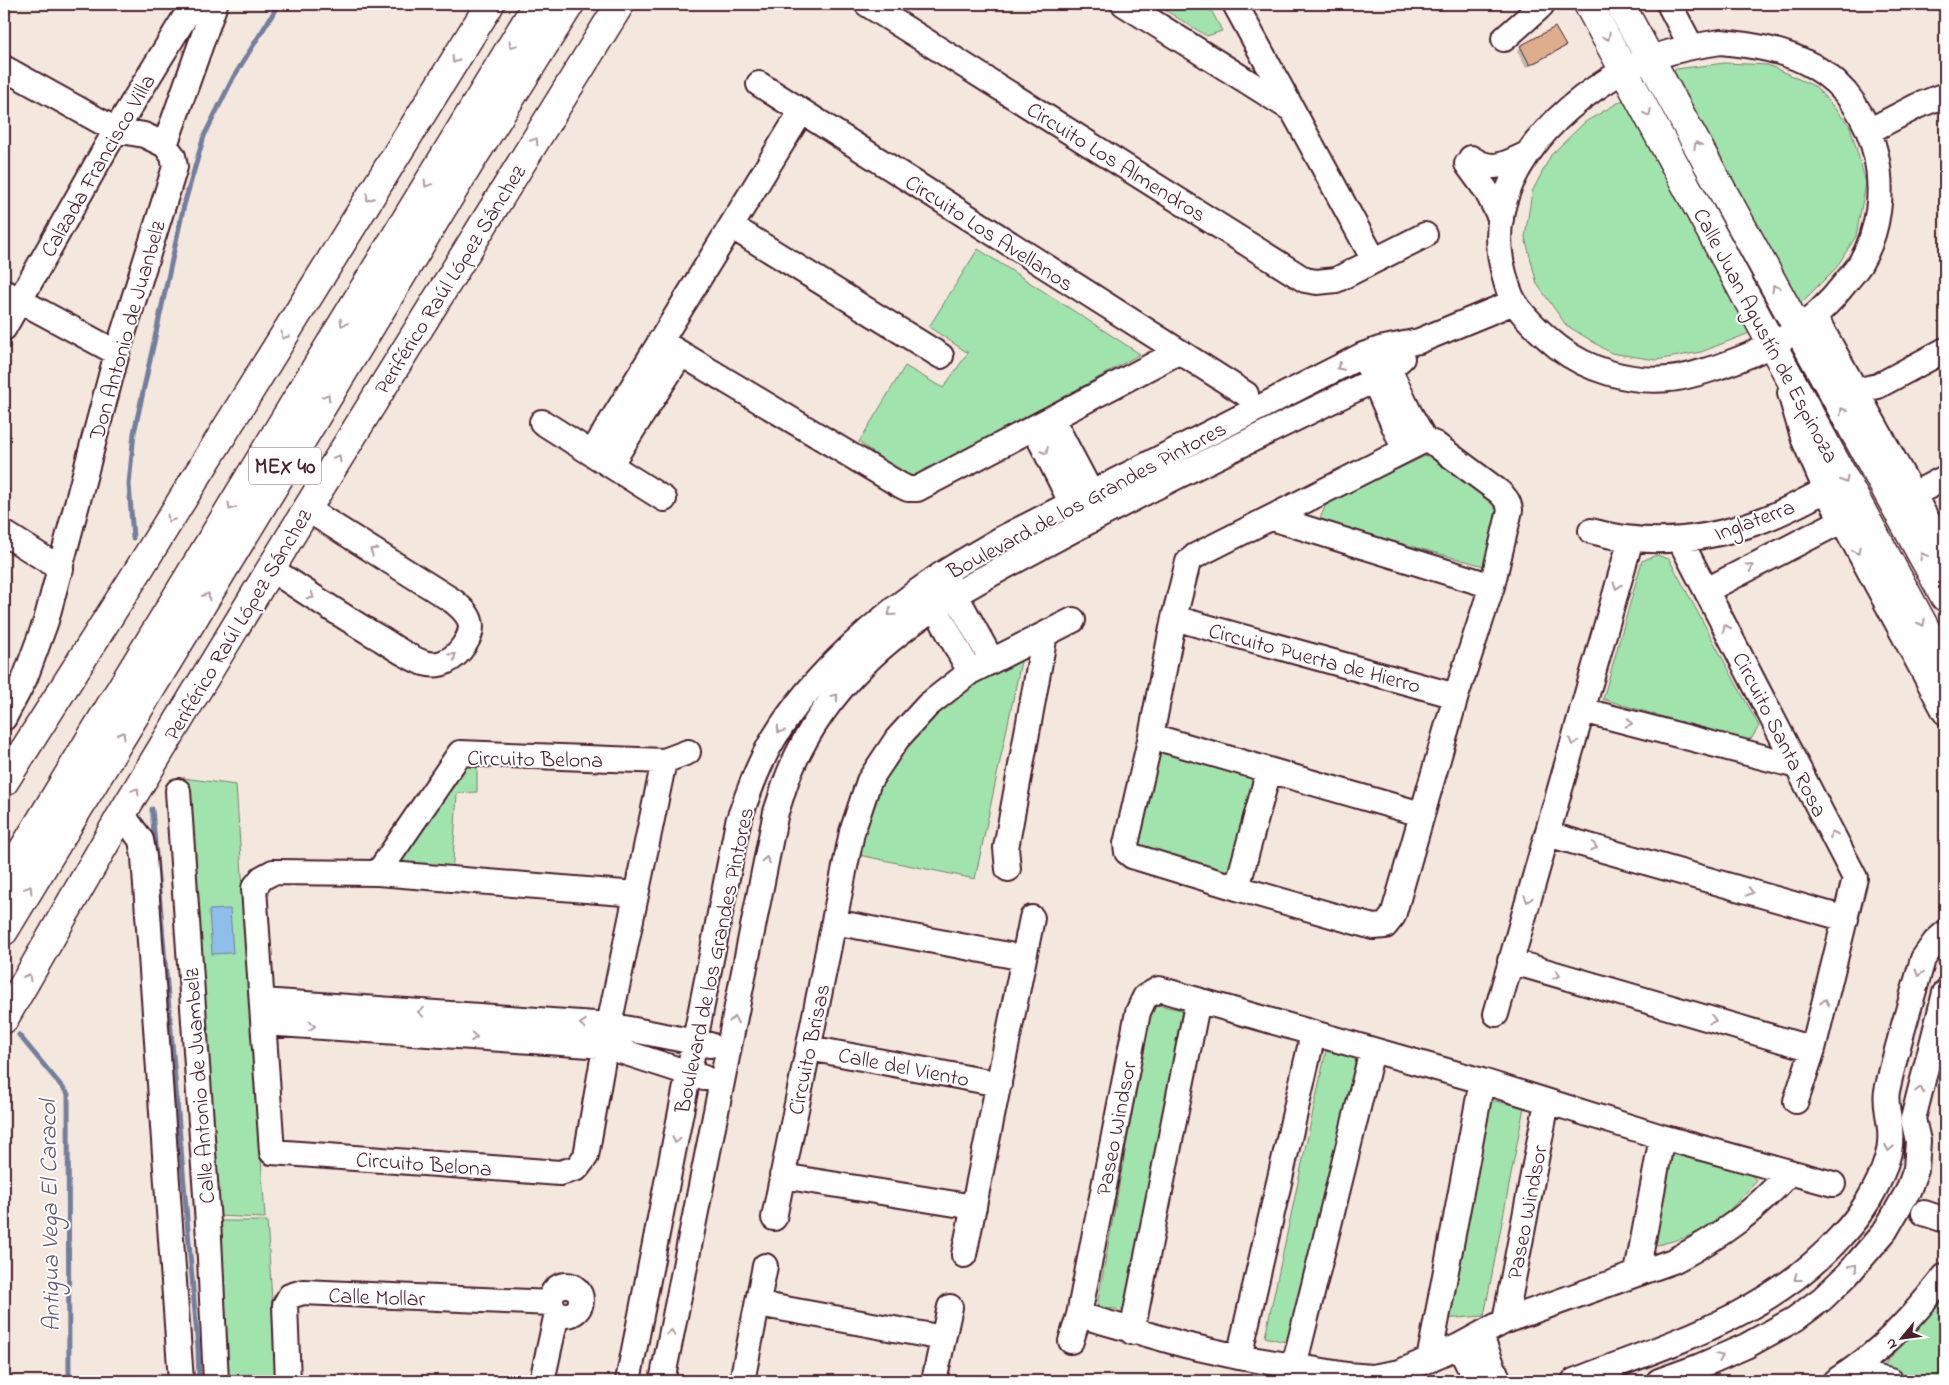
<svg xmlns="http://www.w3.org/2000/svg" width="1949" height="1385" font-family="'Indie Flower',sans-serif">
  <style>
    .green { fill: #a1e3ad; stroke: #76816c }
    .water { fill: #8fbeea; stroke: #737e9e }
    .shadow { fill: #0003 }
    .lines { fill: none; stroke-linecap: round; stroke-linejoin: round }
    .stream { stroke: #737e9e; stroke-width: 5 }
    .building { fill: #dcae8d; stroke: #4a1f2b }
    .minor-casing { stroke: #4a1f2b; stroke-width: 28 }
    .major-casing { stroke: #4a1f2b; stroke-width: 31 }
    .highway-casing { stroke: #4a1f2b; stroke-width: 31 }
    .minor { stroke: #fff; stroke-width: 24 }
    .major { stroke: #fff; stroke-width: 28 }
    .highway { stroke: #fff; stroke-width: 28 }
    .oneway { stroke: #ae9aa0 }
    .labels { text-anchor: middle; stroke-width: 4; stroke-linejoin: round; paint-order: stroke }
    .shield { fill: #fff; stroke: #80626b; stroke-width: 1 }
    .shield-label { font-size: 21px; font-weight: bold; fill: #4a1f2b }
    .street-label { font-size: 22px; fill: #4a1f2b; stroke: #fff }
    .water-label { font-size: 24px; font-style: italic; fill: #62576e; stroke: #fff }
  </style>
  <rect width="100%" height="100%" fill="#f4e7dd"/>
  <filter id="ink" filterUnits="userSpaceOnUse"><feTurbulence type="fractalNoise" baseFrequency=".02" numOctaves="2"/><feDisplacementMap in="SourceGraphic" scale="10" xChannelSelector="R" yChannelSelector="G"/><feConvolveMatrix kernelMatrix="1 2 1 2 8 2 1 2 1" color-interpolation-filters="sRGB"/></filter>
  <g filter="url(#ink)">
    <!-- green -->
    <path class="green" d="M 1155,4 L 1208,4 L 1222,31 L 1207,36 Z
      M 1725,63 L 1768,65 L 1816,87 L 1850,126 L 1866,183 L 1856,236 L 1836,268 L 1800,304 L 1747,334 L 1701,352 L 1656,360 L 1611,353 L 1566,325 L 1537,284 L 1525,237 L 1532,192 L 1551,155 L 1585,122 L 1676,69 Z
      M 978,249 L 1140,354 L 912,483 L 859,442 L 905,366 L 943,388 L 968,353 L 929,327 Z
      M 1432,453 C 1452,475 1476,491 1500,508 L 1484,566 L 1319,521 L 1327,502 Z
      M 1656,555 L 1669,559 L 1759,726 L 1752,738 L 1744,741 L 1603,699 L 1642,561 Z
      M 1022,657 L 975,879 L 859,855 C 859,848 859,842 860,836 C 869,792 920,722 956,696 C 976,681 1000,669 1022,657 Z
      M 1155,741 L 1263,772 L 1235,885 L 1129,850 Z
      M 462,756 L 477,757 L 477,792 L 457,793 L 452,876 L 383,870 Z
      M 183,778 L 236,785 L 265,1218 L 215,1216 Z
      M 1152,1004 L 1182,1010 L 1127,1311 L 1097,1306 Z
      M 1326,1051 L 1356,1058 L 1294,1344 L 1265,1337 Z
      M 1485,1099 L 1524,1107 L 1484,1316 L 1442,1319 Z
      M 1668,1152 L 1750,1173 L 1757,1181 L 1715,1225 L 1684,1238 L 1654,1246 Z
      M 214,1221 L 267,1221 L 277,1381 L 224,1381 Z
      M 1945,1293 L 1945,1381 L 1936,1381 L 1879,1371 Z"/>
    <!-- water -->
    <path class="water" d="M 230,909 L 233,953 L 212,954 L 209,910 Z"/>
    <!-- shadow -->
    <path class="shadow" d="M 1564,46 L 1560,50 L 1526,68 L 1517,51 L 1521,47 Z"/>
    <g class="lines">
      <!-- stream -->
      <path class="stream" d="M 133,538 L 129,484 L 134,433 L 184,205 L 204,136 L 233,78 L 279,4
        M 152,809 L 198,1348 L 199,1381
        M 19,1035 L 68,1094 L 69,1381"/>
    </g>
    <!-- building -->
    <path class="building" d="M 1555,27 L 1566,46 L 1530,65 L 1520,46 Z"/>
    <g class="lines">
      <defs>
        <path id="minor" d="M 867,4 L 1305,280 L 1317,282 L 1336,280 L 1425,235
          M 1124,4 L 1291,109
          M 1235,4 L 1374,260
          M 1669,4 L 1691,46
          M 1504,39 L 1541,6
          M 1721,42 C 1752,45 1785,50 1813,66 C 1880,104 1898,199 1860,264 C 1856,270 1851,276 1846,282 C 1810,329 1773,348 1718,367 C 1702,372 1685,378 1669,379 C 1631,383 1587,370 1558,347 C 1542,334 1526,320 1515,303 C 1507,291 1504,274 1501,260 C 1486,173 1564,100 1635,65 C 1662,52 1692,46 1721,42 Z
          M 4,68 L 116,130 L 144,135 L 165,145 L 173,156 L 175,167 L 117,353 L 46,621 L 25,678 L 4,718
          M 759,84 L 1246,394
          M 1869,131 L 1917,106 L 1945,95
          M 165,145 L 215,4
          M 1471,158 C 1493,173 1505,164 1527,154
          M 1467,164 L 1486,190 L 1501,219
          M 731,226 L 941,356
          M 4,292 L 117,353
          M 1815,317 L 1945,552
          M 4,328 L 116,130 L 193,4
          M 660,341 L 900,485 L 908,489 L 917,489 L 1178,352
          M 1380,349 L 1409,412 L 1425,440 L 1435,444 L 1498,491 C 1504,496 1509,501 1510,510 L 1492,586 L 1456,696 L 1393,916 L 1385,926 L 1373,927 L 1237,888 L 1132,856 L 1127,852 L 1126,844 L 1151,736 L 1174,618 L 1188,562 L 1195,556 L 1425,440
          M 1368,366 L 1404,449
          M 1855,391 L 1878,386 L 1945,350
          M 1790,393 L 1804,440 L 1826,490 L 1945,712
          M 1052,419 L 1098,506
          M 542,422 L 664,499
          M 1034,428 L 1078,516
          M 592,453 L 801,112
          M 610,465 L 681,354
          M 1912,495 L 1945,478
          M 1272,518 L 1492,586
          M 1591,531 C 1648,547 1705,541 1760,521 C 1783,513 1804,501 1826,490
          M 4,533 L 61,569
          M 1680,540 L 1855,878 L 1813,1049 L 1796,1101
          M 271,569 C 307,593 343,617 381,639 C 394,647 409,658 424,663 C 431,665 440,665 447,661 C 458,656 475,635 470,621 C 467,612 460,607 453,601 L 307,509
          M 948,581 L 992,661
          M 1707,590 L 1841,521
          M 927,593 L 970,672
          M 1174,618 L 1456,696
          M 1582,710 L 1797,766
          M 1151,736 L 1421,814
          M 178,791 L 209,1238 L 216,1381
          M 122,814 L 141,840 L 144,857 L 181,1381
          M 1547,834 L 1846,919
          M 1008,869 L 1006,848 L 1045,634
          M 378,873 L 460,753 L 664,761 L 688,752
          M 1237,888 L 1269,770
          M 636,894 L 378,873 L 273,872 L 262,878 L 254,888 L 272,1152 L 560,1173 L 577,1168 L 586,1156 L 609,1025 L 664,761
          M 834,922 L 1024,958
          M 1510,961 L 1813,1049
          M 262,1001 L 609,1025 L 710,1045
          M 1496,1014 L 1631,539
          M 264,1023 L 605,1046 L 704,1078
          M 809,1048 L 999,1084
          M 782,1176 L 974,1207
          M 1924,1213 L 1945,1220
          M 774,1218 L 852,832 L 869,781 L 897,739 L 928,705 L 970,672 L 1073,620
          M 964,1255 L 1032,918
          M 1637,1273 L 1662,1137
          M551 1300a15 15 0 1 1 30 0a15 15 0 1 1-30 0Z
          M 758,1304 L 943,1338
          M 1079,1315 L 1185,1345 L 1239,1357 L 1347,1375 L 1372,1377 L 1400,1372 L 1459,1346 L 1505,1321 L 1673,1261 C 1722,1236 1754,1212 1790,1172
          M 1505,1321 L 1547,1102
          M 1132,1332 L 1198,1000
          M 1480,1335 L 1499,1381
          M 1071,1341 L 1079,1315 L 1138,1012 L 1145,997 L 1159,989 L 1482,1081 L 1662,1137 L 1833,1184
          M 1459,1346 L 1476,1381
          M 1239,1357 L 1313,1034
          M 1429,1360 L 1482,1081
          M 1294,1366 L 1372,1051
          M 1852,1372 L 1890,1381
          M 288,1381 L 285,1305 L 290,1296 L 303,1292 L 551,1303
          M 542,1381 L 557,1313
          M 628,1381 L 738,822 C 748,794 758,764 774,738 C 812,675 881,615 942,574 C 961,562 981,551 1001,539 L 1363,355 L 1380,349 L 1419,341 L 1514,302
          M 662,1381 L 776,812 C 781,798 785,782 791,769 C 807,731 833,695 862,666 C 914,614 979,580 1043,546 C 1151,487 1263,435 1374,380 L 1390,369 L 1402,358
          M 742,1381 L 765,1266
          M 934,1381 L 950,1307
          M 1574,1381 C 1669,1344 1771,1315 1841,1236 C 1861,1215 1879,1187 1887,1159 C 1891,1147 1891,1133 1889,1121 C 1888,1111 1885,1101 1887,1091 C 1896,1048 1911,1002 1923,959 L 1935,942 L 1945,933
          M 1659,1381 L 1698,1367 L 1746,1346 L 1795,1319 L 1822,1299 L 1847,1275 L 1885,1231 L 1908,1191 L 1916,1169 L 1918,1141 L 1913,1119 L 1945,993
          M 1835,1381 C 1878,1356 1914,1315 1945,1276"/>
        <path id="major" d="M 1588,4 L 1945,665
          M 1620,4 L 1945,597
          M 4,782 L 136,574 L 490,4
          M 4,1019 L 122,814 L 307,509 L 620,4"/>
        <path id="highway" d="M 4,881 L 537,4
          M 4,931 L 474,156 L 570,4"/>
      </defs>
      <!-- minor casing -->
      <use href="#minor" class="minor-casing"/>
      <!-- major casing -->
      <use href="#major" class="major-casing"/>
      <!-- highway casing -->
      <use href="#highway" class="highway-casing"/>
      <!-- minor -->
      <use href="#minor" class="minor"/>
      <!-- major -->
      <use href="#major" class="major"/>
      <!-- highway -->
      <use href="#highway" class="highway"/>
    </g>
    <!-- one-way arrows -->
    <defs><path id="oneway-chevron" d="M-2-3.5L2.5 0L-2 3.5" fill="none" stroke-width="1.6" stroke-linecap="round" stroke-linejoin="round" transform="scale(1.25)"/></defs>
    <g class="oneway">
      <use href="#oneway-chevron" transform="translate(1607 37) rotate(61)"/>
      <use href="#oneway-chevron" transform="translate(512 45) rotate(121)"/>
      <use href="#oneway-chevron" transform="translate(455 60) rotate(122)"/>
      <use href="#oneway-chevron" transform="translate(1648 113) rotate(62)"/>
      <use href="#oneway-chevron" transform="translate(535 141) rotate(-58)"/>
      <use href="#oneway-chevron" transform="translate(1697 145) rotate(-119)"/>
      <use href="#oneway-chevron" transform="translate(427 184) rotate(121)"/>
      <use href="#oneway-chevron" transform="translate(369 198) rotate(122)"/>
      <use href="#oneway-chevron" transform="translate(1775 288) rotate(-119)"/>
      <use href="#oneway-chevron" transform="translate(343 323) rotate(121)"/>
      <use href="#oneway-chevron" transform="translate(284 336) rotate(122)"/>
      <use href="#oneway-chevron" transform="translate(1340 367) rotate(153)"/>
      <use href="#oneway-chevron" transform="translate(327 397) rotate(-59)"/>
      <use href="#oneway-chevron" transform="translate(1843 411) rotate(-119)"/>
      <use href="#oneway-chevron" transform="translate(1045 451) rotate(63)"/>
      <use href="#oneway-chevron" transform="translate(338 458) rotate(-58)"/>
      <use href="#oneway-chevron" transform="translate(1845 480) rotate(62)"/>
      <use href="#oneway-chevron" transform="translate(231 507) rotate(121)"/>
      <use href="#oneway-chevron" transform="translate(170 519) rotate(122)"/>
      <use href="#oneway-chevron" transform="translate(373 551) rotate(-148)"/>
      <use href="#oneway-chevron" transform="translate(1857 551) rotate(61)"/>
      <use href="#oneway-chevron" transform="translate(1923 556) rotate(-119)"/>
      <use href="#oneway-chevron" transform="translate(1750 567) rotate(-27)"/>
      <use href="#oneway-chevron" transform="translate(1617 586) rotate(106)"/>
      <use href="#oneway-chevron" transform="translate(207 596) rotate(-59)"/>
      <use href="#oneway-chevron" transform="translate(311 596) rotate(34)"/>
      <use href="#oneway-chevron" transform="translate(891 613) rotate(140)"/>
      <use href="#oneway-chevron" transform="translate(1922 623) rotate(62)"/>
      <use href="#oneway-chevron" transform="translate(1726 628) rotate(-117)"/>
      <use href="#oneway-chevron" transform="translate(453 656) rotate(-42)"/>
      <use href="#oneway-chevron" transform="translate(835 697) rotate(-52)"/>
      <use href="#oneway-chevron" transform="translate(1629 723) rotate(14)"/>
      <use href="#oneway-chevron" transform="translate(780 730) rotate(124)"/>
      <use href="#oneway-chevron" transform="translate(122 735) rotate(-59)"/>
      <use href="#oneway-chevron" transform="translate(1573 742) rotate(106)"/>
      <use href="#oneway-chevron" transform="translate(136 791) rotate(-59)"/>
      <use href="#oneway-chevron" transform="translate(1833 834) rotate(-117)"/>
      <use href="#oneway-chevron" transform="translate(1594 847) rotate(16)"/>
      <use href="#oneway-chevron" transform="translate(766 860) rotate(-79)"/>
      <use href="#oneway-chevron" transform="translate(29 889) rotate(-59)"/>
      <use href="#oneway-chevron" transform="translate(1750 892) rotate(16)"/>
      <use href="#oneway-chevron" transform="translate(1528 899) rotate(106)"/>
      <use href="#oneway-chevron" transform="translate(1919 973) rotate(106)"/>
      <use href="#oneway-chevron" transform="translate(1557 975) rotate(16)"/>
      <use href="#oneway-chevron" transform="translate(28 977) rotate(-60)"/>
      <use href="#oneway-chevron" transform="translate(1825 1002) rotate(-76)"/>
      <use href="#oneway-chevron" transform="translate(421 1012) rotate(-176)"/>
      <use href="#oneway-chevron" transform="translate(734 1020) rotate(-79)"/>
      <use href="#oneway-chevron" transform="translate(1713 1020) rotate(16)"/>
      <use href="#oneway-chevron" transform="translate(583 1024) rotate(-176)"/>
      <use href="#oneway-chevron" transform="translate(312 1026) rotate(4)"/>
      <use href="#oneway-chevron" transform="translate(474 1037) rotate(4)"/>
      <use href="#oneway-chevron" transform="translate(1920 1090) rotate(-76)"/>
      <use href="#oneway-chevron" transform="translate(676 1140) rotate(101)"/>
      <use href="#oneway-chevron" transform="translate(1889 1148) rotate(100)"/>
      <use href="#oneway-chevron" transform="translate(1854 1267) rotate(-50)"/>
      <use href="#oneway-chevron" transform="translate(1797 1278) rotate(143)"/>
      <use href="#oneway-chevron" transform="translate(671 1333) rotate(-79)"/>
      <use href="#oneway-chevron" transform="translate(1720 1357) rotate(-24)"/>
    </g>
  </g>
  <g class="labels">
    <!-- shield labels -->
    <rect class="shield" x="249" y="447.5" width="72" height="37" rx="4"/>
    <g class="shield-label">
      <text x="285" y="473">MEX 40</text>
    </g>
    <!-- street labels -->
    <g class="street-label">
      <text transform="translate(1117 161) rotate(32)" y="8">Circuito Los Almendros</text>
      <text transform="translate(97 165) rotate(-60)" y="8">Calzada Francisco Villa</text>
      <text transform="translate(990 232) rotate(33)" y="8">Circuito Los Avellanos</text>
      <text transform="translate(449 279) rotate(-58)" y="8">Periférico Raúl López Sánchez</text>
      <text transform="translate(126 330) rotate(-74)" y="8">Don Antonio de Juanbelz</text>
      <text transform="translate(1767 335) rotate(62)" y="8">Calle Juan Agustín de Espinoza</text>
      <text transform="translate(1086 499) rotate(-28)" y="8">Boulevard de los Grandes Pintores</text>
      <text transform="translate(1754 519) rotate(-20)" y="8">Inglaterra</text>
      <text transform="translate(237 624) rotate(-59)" y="8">Periférico Raúl López Sánchez</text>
      <text transform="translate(1315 657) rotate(15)" y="8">Circuito Puerta de Hierro</text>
      <text transform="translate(1781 734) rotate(63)" y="8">Circuito Santa Rosa</text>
      <text transform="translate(535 758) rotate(1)" y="8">Circuito Belona</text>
      <text transform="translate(713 960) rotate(-78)" y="8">Boulevard de los Grandes Pintores</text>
      <text transform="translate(808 1049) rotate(-78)" y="8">Circuito Brisas</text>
      <text transform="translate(904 1066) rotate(11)" y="8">Calle del Viento</text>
      <text transform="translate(198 1086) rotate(-94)" y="8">Calle Antonio de Juambelz</text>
      <text transform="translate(1115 1128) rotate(-79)" y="8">Paseo Windsor</text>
      <text transform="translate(424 1163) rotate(4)" y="8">Circuito Belona</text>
      <text transform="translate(1526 1212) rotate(-79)" y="8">Paseo Windsor</text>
      <text transform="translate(377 1296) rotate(2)" y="8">Calle Mollar</text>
    </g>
    <!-- water labels -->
    <g class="water-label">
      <text transform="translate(49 1216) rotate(-91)" y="8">Antigua Vega El Caracol</text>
    </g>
  </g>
  <!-- margin -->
  <rect width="1949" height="1385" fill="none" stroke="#fff" stroke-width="20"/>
  <rect x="10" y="10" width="1929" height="1365" fill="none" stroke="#4a1f2b" stroke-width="2" filter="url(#ink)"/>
  <!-- north arrow -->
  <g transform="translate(1902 1338) rotate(241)" stroke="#ffffff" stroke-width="4" paint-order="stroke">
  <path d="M0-4L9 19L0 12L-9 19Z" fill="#4a1f2b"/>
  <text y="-8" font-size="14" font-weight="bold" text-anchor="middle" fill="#4a1f2b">N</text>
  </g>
</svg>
